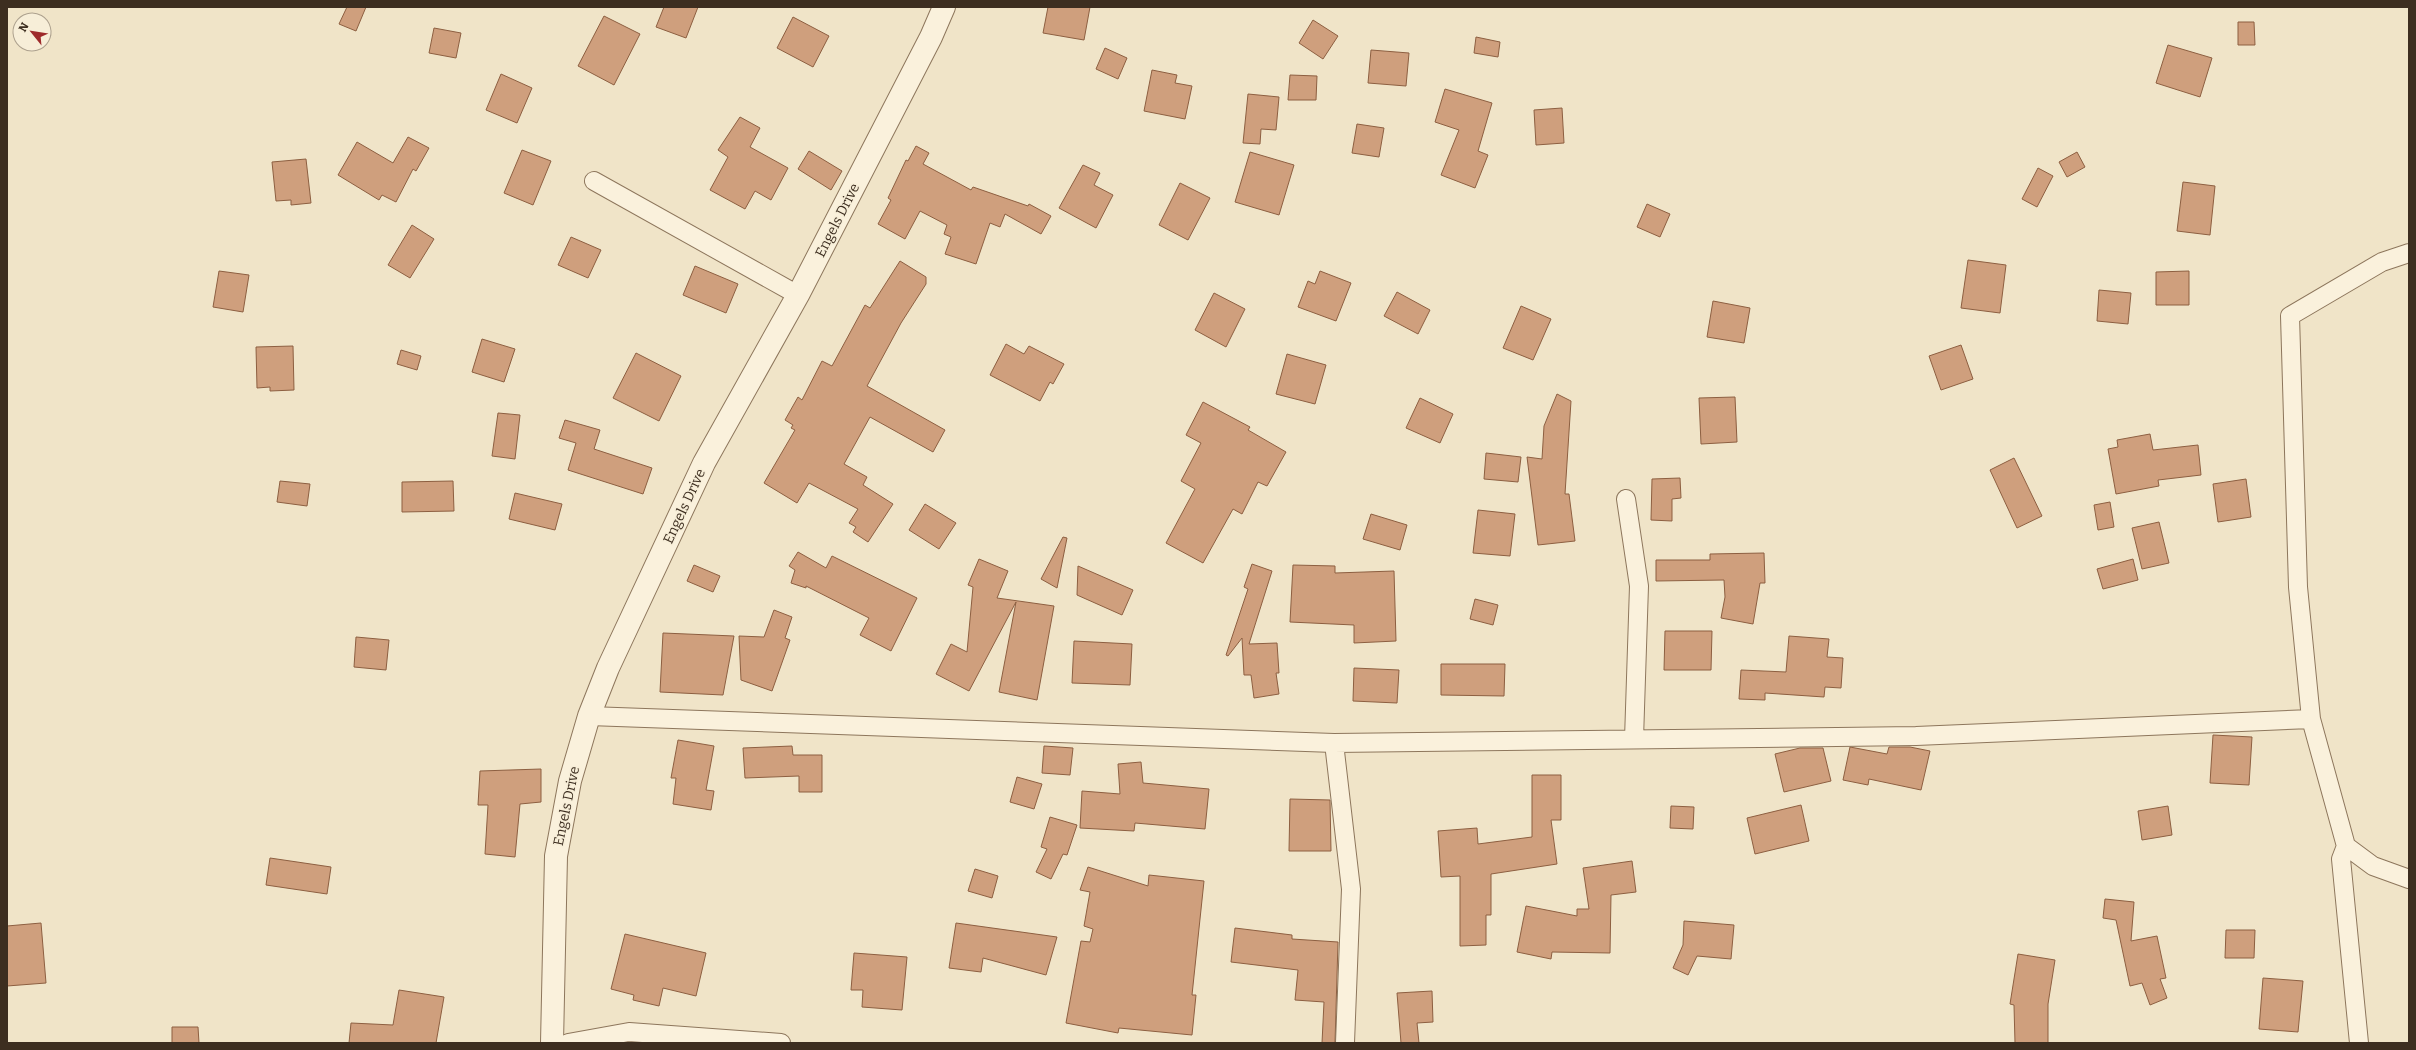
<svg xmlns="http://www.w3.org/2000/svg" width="2416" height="1050" font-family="Bitter,serif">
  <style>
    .building { fill: #cf9f7d; stroke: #8d5f41 }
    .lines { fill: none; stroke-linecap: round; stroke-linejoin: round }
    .minor-casing { stroke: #8d765c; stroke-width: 20 }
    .tertiary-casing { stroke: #8d765c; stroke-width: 24 }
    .minor { stroke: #faf1dc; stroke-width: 18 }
    .tertiary { stroke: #faf1dc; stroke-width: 22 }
    .labels { text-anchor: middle; stroke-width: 3; stroke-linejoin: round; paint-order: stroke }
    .street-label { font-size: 14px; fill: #3d2e20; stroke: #f7eed8 }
  </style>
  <rect width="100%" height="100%" fill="#f0e4c8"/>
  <!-- building -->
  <path class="building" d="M 347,7 L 366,7 L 356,31 L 339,24 Z
    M 664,7 L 698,7 L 686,38 L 656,27 Z
    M 1048,7 L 1090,7 L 1084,40 L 1043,33 Z
    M 604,16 L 640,34 L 614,85 L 578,66 Z
    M 793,17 L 829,36 L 813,67 L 777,48 Z
    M 1313,20 L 1338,36 L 1323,59 L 1299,43 Z
    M 2238,22 L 2254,22 L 2255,45 L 2238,45 Z
    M 434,28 L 461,33 L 456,58 L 429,53 Z
    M 1476,37 L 1500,42 L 1498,57 L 1474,53 Z
    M 2168,45 L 2212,58 L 2200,97 L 2156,83 Z
    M 1105,48 L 1127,58 L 1118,79 L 1096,69 Z
    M 1371,50 L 1409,53 L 1406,86 L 1368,83 Z
    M 1152,70 L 1177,75 L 1175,83 L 1192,86 L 1185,119 L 1144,111 Z
    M 501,74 L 532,88 L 517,123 L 486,110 Z
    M 1290,75 L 1317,76 L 1316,100 L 1288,100 Z
    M 1445,89 L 1492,103 L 1478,151 L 1488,155 L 1475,188 L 1441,175 L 1459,130 L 1435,122 Z
    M 1248,94 L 1279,97 L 1276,130 L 1261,129 L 1260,144 L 1243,143 Z
    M 1562,108 L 1564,143 L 1536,145 L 1534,110 Z
    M 740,117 L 760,128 L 750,147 L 788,168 L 771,200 L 755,191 L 745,209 L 710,190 L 728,157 L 718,150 Z
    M 1357,124 L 1384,128 L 1379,157 L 1352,153 Z
    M 408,137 L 429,148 L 416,171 L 413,169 L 396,202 L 382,195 L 379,200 L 338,175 L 357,142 L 393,163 Z
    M 916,146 L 929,153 L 923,164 L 971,190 L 973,187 L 1028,206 L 1029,204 L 1051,216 L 1041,234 L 1005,214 L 1000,227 L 990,223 L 976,264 L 945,254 L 951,237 L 944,234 L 947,225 L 920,211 L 905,239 L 878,224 L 891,200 L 888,198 L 906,160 L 908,161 Z
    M 522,150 L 551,161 L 533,205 L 504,193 Z
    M 809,151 L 842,171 L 831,190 L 798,169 Z
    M 1250,152 L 1294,165 L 1279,215 L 1235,202 Z
    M 2077,152 L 2085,167 L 2067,177 L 2059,162 Z
    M 306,159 L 311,203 L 291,205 L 291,200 L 276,201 L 272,162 Z
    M 1083,165 L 1100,173 L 1094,185 L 1113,195 L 1096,228 L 1059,208 Z
    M 2038,168 L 2053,176 L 2037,207 L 2022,199 Z
    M 2183,182 L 2215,186 L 2210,235 L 2177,231 Z
    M 1180,183 L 1210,198 L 1188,240 L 1159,225 Z
    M 1647,204 L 1670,214 L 1660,237 L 1637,227 Z
    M 412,225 L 434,239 L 410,278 L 388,265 Z
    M 571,237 L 601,250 L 588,278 L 558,265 Z
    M 1968,260 L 2006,265 L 2000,313 L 1961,308 Z
    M 900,261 L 926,277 L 926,284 L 901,323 L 867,386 L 945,430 L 933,452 L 870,417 L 844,464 L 867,477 L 863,485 L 893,504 L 868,542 L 853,532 L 856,527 L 849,523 L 858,509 L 809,483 L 797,503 L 764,483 L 795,430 L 791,428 L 793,425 L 785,420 L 798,397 L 802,400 L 822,361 L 832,366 L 865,305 L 870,308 Z
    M 695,266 L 738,284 L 726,313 L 683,295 Z
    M 219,271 L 249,275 L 243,312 L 213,307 Z
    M 1320,271 L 1351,283 L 1336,321 L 1298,307 L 1308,281 L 1315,284 Z
    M 2189,271 L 2189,305 L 2156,305 L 2156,272 Z
    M 2099,290 L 2131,293 L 2128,324 L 2097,321 Z
    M 1397,292 L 1430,310 L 1418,334 L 1384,316 Z
    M 1214,293 L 1245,309 L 1226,347 L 1195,330 Z
    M 1713,301 L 1750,308 L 1744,343 L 1707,337 Z
    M 1521,306 L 1551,319 L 1533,360 L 1503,348 Z
    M 482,339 L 515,349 L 504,382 L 472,372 Z
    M 1006,344 L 1024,354 L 1029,346 L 1064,364 L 1053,384 L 1050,382 L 1040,401 L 990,375 Z
    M 1961,345 L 1973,379 L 1941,390 L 1929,356 Z
    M 293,346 L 294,390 L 270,391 L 270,387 L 257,388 L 256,347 Z
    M 401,350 L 421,356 L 417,370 L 397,364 Z
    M 636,353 L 681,376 L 659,421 L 613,398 Z
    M 1287,354 L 1326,365 L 1315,404 L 1276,394 Z
    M 1557,394 L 1571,401 L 1565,494 L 1569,494 L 1575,541 L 1538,545 L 1527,457 L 1542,459 L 1544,426 Z
    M 1735,397 L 1737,442 L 1701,444 L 1699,398 Z
    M 1420,398 L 1453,414 L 1440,443 L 1406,428 Z
    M 1203,402 L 1250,427 L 1248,430 L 1286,452 L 1267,486 L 1258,482 L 1242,514 L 1233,509 L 1203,563 L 1166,543 L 1195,489 L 1181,481 L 1201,443 L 1186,435 Z
    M 498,413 L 520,415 L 515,459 L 492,456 Z
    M 565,420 L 600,430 L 594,449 L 652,468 L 643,494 L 568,470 L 576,443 L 559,438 Z
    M 2150,434 L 2153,450 L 2198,445 L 2201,475 L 2158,480 L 2159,486 L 2116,494 L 2108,449 L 2118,447 L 2117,440 Z
    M 1486,453 L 1521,457 L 1518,482 L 1484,479 Z
    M 2014,458 L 2042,516 L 2017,528 L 1990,470 Z
    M 1680,478 L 1681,498 L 1672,499 L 1672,521 L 1651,520 L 1652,479 Z
    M 2246,479 L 2251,517 L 2218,522 L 2213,484 Z
    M 280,481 L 310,484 L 307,506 L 277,502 Z
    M 453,481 L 454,511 L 402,512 L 402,482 Z
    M 515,493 L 562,504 L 555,530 L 509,519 Z
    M 2110,502 L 2114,527 L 2098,530 L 2094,505 Z
    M 925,504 L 956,523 L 939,549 L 909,530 Z
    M 1478,510 L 1515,514 L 1510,556 L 1473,553 Z
    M 1371,514 L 1407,525 L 1400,550 L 1363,539 Z
    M 2159,522 L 2169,563 L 2142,569 L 2132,528 Z
    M 1063,537 L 1067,538 L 1057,588 L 1041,579 Z
    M 798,552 L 826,568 L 832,556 L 917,598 L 891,651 L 860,635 L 869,618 L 806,586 L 806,588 L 791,583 L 795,570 L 789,566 Z
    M 1764,553 L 1765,583 L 1760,583 L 1753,624 L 1721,618 L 1725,597 L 1724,580 L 1656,581 L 1656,560 L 1710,560 L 1710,554 Z
    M 979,559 L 1008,571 L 997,598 L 1054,606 L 1037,700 L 999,692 L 1016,602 L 969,691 L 936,674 L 951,644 L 967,652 L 973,587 L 968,585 Z
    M 2133,559 L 2138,580 L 2103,589 L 2097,569 Z
    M 1252,564 L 1272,571 L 1249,644 L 1277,643 L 1279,673 L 1276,673 L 1279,694 L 1254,698 L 1251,675 L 1244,675 L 1242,638 L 1228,656 L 1226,655 L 1248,589 L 1244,587 Z
    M 694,565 L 720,576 L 713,592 L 687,581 Z
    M 1293,565 L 1335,566 L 1335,573 L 1394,571 L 1396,641 L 1354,643 L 1354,625 L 1290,622 Z
    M 1078,566 L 1133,590 L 1122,615 L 1077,595 Z
    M 1475,599 L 1498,605 L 1493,625 L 1470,619 Z
    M 774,610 L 792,617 L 785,638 L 790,640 L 772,691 L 741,680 L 739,636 L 764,637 Z
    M 1665,631 L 1712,631 L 1711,670 L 1664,670 Z
    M 663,633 L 734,636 L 723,695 L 660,692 Z
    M 1789,636 L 1829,639 L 1827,657 L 1843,658 L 1841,688 L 1825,687 L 1824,697 L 1765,693 L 1765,700 L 1739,699 L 1741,670 L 1786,672 Z
    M 356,637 L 389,640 L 386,670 L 354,667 Z
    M 1074,641 L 1132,644 L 1130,685 L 1072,683 Z
    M 1441,664 L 1505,664 L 1504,696 L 1441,695 Z
    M 1354,668 L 1399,670 L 1397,703 L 1353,701 Z
    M 2213,735 L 2252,737 L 2249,785 L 2210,783 Z
    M 678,740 L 714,746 L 706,790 L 714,791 L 711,810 L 673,804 L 676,778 L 671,778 Z
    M 792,746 L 793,755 L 822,755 L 822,792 L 799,792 L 799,776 L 745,778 L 743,748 Z
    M 1044,746 L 1073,748 L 1070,775 L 1042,773 Z
    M 1850,747 L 1887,754 L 1889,747 L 1910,747 L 1930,751 L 1921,790 L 1869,779 L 1868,785 L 1843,780 Z
    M 1800,748 L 1823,748 L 1831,781 L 1784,792 L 1775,754 Z
    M 1141,762 L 1143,783 L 1209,789 L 1205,829 L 1135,823 L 1134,831 L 1080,828 L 1082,791 L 1120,794 L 1118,764 Z
    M 541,769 L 541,802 L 520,804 L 515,857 L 485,854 L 488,805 L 478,805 L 480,771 Z
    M 1532,775 L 1561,775 L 1561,820 L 1551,820 L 1557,864 L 1491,874 L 1491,915 L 1486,915 L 1486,945 L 1460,946 L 1460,876 L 1441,877 L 1438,831 L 1477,828 L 1478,844 L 1532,837 Z
    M 1017,777 L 1042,784 L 1034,809 L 1010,802 Z
    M 1290,799 L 1330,800 L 1331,851 L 1289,851 Z
    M 1801,805 L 1809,841 L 1755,854 L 1747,818 Z
    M 1671,806 L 1694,807 L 1693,829 L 1670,828 Z
    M 2168,806 L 2172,835 L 2142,840 L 2138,811 Z
    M 1050,817 L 1077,825 L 1067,855 L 1063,854 L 1051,879 L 1036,872 L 1047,849 L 1041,847 Z
    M 270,858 L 331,867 L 327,894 L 266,885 Z
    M 1632,861 L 1636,892 L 1611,895 L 1610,953 L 1552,952 L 1551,959 L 1517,952 L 1526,906 L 1577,916 L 1577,909 L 1589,909 L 1583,868 Z
    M 1088,867 L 1148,886 L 1149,875 L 1204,881 L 1192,995 L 1196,995 L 1192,1035 L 1119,1028 L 1118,1033 L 1066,1023 L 1081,941 L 1090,942 L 1093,929 L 1084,926 L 1090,892 L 1080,890 Z
    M 975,869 L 998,876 L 992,898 L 968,891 Z
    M 2105,899 L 2134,902 L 2131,941 L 2157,936 L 2166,978 L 2160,979 L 2167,998 L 2150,1005 L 2142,983 L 2130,986 L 2116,920 L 2103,918 Z
    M 1684,921 L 1734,925 L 1731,959 L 1697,956 L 1688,975 L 1673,968 L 1683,945 Z
    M 41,923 L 46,983 L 7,986 L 7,926 Z
    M 956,923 L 1057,937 L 1046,975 L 983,958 L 981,972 L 949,968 Z
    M 1235,928 L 1292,935 L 1292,939 L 1338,942 L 1335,1043 L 1322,1043 L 1324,1002 L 1295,1000 L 1298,970 L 1231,962 Z
    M 2226,930 L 2255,930 L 2254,958 L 2225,958 Z
    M 625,934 L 706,953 L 696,996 L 663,988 L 659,1006 L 633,1000 L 634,995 L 611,989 Z
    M 854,953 L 907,957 L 902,1010 L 862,1007 L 863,990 L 851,990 Z
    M 2018,954 L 2055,960 L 2048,1004 L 2048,1043 L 2015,1043 L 2014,1005 L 2010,1004 Z
    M 2263,978 L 2303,981 L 2298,1032 L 2259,1029 Z
    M 399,990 L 444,997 L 436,1043 L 349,1043 L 351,1023 L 393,1025 Z
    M 1432,991 L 1433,1022 L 1417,1023 L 1419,1043 L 1401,1043 L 1397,993 Z
    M 172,1027 L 198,1027 L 199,1043 L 172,1043 Z"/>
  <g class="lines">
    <defs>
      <path id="minor" d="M 594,181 L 798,295
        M 2409,253 L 2382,262 L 2290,316 L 2298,587 L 2311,719 L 2346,846 L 2373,866 L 2409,879
        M 1626,499 L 1639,586 L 1634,739
        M 589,716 L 1334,743 L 1916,736 L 2311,719
        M 1334,743 L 1351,889 L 1345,1043
        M 2346,846 L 2341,859 L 2359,1043
        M 568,1043 L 629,1032 L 781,1043"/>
      <path id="tertiary" d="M 552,1043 L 556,856 L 570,781 L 589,716 L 608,668 L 704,463 L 798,295 L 931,37 L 944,7"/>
    </defs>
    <!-- minor casing -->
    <use href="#minor" class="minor-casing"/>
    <!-- tertiary casing -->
    <use href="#tertiary" class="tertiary-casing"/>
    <!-- minor -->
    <use href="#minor" class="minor"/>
    <!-- tertiary -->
    <use href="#tertiary" class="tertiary"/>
  </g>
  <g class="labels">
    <!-- street labels -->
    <g class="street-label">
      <text transform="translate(837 220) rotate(-63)" y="5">Engels Drive</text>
      <text transform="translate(684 506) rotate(-65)" y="5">Engels Drive</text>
      <text transform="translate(566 806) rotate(-78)" y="5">Engels Drive</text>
    </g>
  </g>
  <!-- border -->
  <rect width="2416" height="1050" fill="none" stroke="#3d2e20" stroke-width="16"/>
  <!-- north arrow -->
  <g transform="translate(32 32) rotate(300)"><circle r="19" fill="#f7eed8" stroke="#ada18e"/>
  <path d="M0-3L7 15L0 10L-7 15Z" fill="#9e2a2b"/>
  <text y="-6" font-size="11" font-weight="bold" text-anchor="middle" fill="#3d2e20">N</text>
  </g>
</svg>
